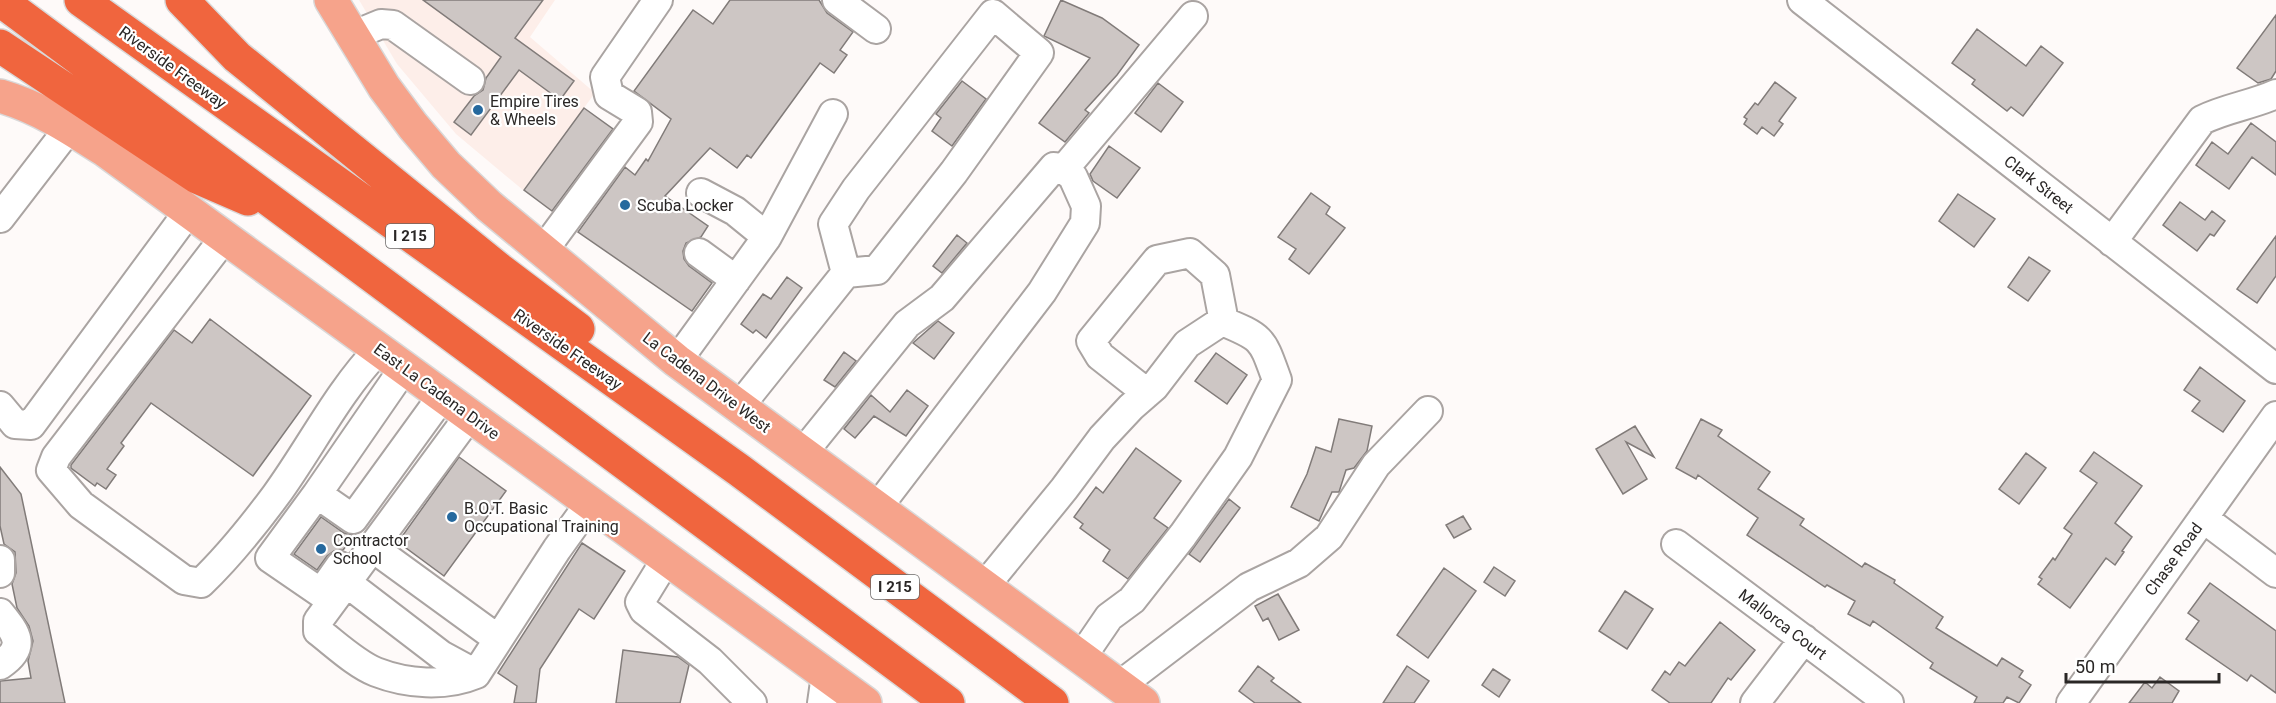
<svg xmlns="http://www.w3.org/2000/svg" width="2276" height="703" font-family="Roboto,sans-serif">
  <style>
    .built { fill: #fdeee9 }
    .building { fill: #cdc6c4; stroke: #817b79; stroke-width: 1.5 }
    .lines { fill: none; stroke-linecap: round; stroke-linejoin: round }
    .minor-casing { stroke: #aaa4a2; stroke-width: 32 }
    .major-casing { stroke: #d9d8d8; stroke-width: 36 }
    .highway-casing { stroke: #d9d8d8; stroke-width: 36 }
    .minor { stroke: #fff; stroke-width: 28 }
    .major { stroke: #f6a38b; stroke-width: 33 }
    .highway { stroke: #f0653e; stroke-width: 33 }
    .poi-dot { fill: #26699e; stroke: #fff; stroke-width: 2 }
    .labels { text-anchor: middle; stroke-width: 4.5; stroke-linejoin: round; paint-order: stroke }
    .shield { fill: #fff; stroke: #6a6867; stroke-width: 1.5 }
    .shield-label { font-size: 15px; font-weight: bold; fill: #2a2726 }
    .street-label { font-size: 16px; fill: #2a2726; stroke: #fff }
    .poi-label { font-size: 16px; fill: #2a2726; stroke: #fff; text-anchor: start }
  </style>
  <rect width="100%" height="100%" fill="#fefaf9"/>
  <!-- built -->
  <path class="built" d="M 359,0 L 555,0 L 530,37 L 595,93 L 523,190 L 456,134 L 397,64 Z"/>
  <!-- building -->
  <path class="building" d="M 423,0 L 543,0 L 515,38 L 574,81 L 560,100 L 519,70 L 471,135 L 454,122 L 474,96 L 483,90 L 486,78 L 501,57 Z
    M 730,0 L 819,0 L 827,13 L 853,32 L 840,50 L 847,55 L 834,73 L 820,63 L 751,158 L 747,155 L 737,168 L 710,148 L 665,196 L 708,226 L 701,237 L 686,243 L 683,251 L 684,259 L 689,266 L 712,283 L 692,311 L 578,232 L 625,167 L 635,175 L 646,159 L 648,161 L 671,119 L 634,91 L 693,10 L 713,24 Z
    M 1061,0 L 1102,18 L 1139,45 L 1117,75 L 1085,110 L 1089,113 L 1065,142 L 1039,123 L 1090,58 L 1044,36 Z
    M 2276,15 L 2276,71 L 2271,79 L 2258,83 L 2237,68 Z
    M 1977,29 L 2026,66 L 2041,46 L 2063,63 L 2023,116 L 2011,107 L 2007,111 L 1972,84 L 1975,80 L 1952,63 Z
    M 962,81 L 986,99 L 952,146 L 932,131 L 941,118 L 936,114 Z
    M 1775,82 L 1796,98 L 1779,121 L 1783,124 L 1774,136 L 1762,127 L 1757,134 L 1744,124 L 1747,119 L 1744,117 L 1755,103 L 1758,105 Z
    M 1158,83 L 1183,102 L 1161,132 L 1135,113 Z
    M 584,108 L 613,129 L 552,211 L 524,190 Z
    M 2251,123 L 2276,142 L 2276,175 L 2252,157 L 2229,189 L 2196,165 L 2212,142 L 2228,154 Z
    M 1109,146 L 1140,168 L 1117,198 L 1093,181 L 1090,174 Z
    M 1311,193 L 1330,207 L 1326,214 L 1345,228 L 1309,274 L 1289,259 L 1296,249 L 1278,237 Z
    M 1958,194 L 1995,219 L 1974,247 L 1939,221 Z
    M 2180,202 L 2205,220 L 2212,211 L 2225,221 L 2214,236 L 2210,234 L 2197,251 L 2163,225 Z
    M 957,235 L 967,243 L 942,273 L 933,266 Z
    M 2276,236 L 2276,276 L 2257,303 L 2237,289 Z
    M 2029,257 L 2050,271 L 2028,301 L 2008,287 Z
    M 787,277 L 802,288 L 766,338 L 756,330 L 753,333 L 741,324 L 763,294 L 771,299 Z
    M 210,319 L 311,396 L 253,476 L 151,403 L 121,443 L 124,446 L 107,469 L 116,475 L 106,489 L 97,483 L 95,486 L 71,468 L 71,465 L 174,330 L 192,343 Z
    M 938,321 L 954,333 L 934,359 L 913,343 Z
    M 844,352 L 856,361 L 835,387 L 824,380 Z
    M 1216,353 L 1247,375 L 1227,404 L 1195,381 Z
    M 2200,367 L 2245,401 L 2223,432 L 2192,411 L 2200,401 L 2184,390 Z
    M 907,390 L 928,406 L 906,436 L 874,416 L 855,438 L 844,429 L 871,395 L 890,412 Z
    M 1339,419 L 1372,426 L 1367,451 L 1354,468 L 1346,470 L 1339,492 L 1332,492 L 1319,521 L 1291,507 L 1307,474 L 1316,447 L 1331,452 Z
    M 1701,419 L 1722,430 L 1718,436 L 1770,472 L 1758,489 L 1804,519 L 1800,525 L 1862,567 L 1865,563 L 1895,580 L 1894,583 L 1943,617 L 1936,628 L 1997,666 L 2002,658 L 2023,671 L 2019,677 L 2031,685 L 2019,703 L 2007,697 L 2003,703 L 1974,703 L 1977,697 L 1930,668 L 1933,663 L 1873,621 L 1870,626 L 1848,614 L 1855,601 L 1827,585 L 1825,587 L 1747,535 L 1758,518 L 1698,475 L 1696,479 L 1676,468 Z
    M 1635,426 L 1654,457 L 1626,442 L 1647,479 L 1623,494 L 1596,449 Z
    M 1136,448 L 1181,481 L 1154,518 L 1168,528 L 1128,579 L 1103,561 L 1110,550 L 1080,528 L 1083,524 L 1074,517 L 1096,487 L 1103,493 Z
    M 2094,452 L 2142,486 L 2115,523 L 2132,537 L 2122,551 L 2124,552 L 2115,565 L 2106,558 L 2070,608 L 2038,584 L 2042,579 L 2039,577 L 2053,558 L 2055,560 L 2072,534 L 2064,528 L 2097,483 L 2080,471 Z
    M 2026,453 L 2046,468 L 2019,504 L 1999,489 Z
    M 459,457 L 506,491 L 444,576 L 398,542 Z
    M 0,467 L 21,494 L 65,703 L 0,703 L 0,681 L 31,678 L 28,661 L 33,641 L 29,626 L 17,608 L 12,584 L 16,573 L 15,552 L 4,544 L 0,526 Z
    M 1229,499 L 1240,508 L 1200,562 L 1189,554 Z
    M 1463,516 L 1471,529 L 1454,538 L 1446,525 Z
    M 321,517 L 344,533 L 355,535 L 343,550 L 334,551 L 327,556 L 317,570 L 294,554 Z
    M 582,543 L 625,571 L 594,619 L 579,609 L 540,669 L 536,703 L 514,703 L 517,686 L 498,673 Z
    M 1494,567 L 1515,581 L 1505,596 L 1484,582 Z
    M 1444,568 L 1476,591 L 1428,658 L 1397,635 Z
    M 2210,583 L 2276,631 L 2276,693 L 2251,675 L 2247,681 L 2186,639 L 2199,621 L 2188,613 Z
    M 1625,591 L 1653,609 L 1627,649 L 1599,631 Z
    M 1278,594 L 1299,630 L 1279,640 L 1268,618 L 1263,621 L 1255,606 Z
    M 1720,622 L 1755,650 L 1731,680 L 1728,678 L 1711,703 L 1670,703 L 1652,690 L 1665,671 L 1670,675 L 1679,662 L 1685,666 Z
    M 623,650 L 678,657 L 689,665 L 680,703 L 616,703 Z
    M 1258,666 L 1274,678 L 1271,681 L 1301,703 L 1255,703 L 1239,691 Z
    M 1407,666 L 1429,681 L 1414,703 L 1383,703 Z
    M 1493,669 L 1510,680 L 1499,697 L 1482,685 Z
    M 2160,677 L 2179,691 L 2172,703 L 2129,703 L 2145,682 L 2152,688 Z"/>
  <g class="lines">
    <defs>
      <path id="minor" d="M 837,0 L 876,29
        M 1802,0 L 2276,369
        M 352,36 L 381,24 L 393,25 L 470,80
        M 0,218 L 70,127
        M 225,237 L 56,457 L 51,470 L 81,505 L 184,580 L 201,583 C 228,557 253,526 276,495 C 311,447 337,393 379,349
        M 767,237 L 833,114
        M 2112,242 L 2202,120 C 2226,108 2252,105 2276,94
        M 543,251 L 638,122 L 637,112 L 609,95 L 605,77 L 658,0
        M 699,253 L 736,280
        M 677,361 L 767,237 L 735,211 L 701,193
        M 404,368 L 317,494 L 353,519 L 443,395
        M 1147,393 L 1100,356 L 1091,341 L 1157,260 L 1190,253 L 1215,275 L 1224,322
        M 0,406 L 15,424 L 31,425 L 189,211
        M 739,407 L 846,273 L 877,270 L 954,172 L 1039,53 L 993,14 L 856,189 L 833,224 L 846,273
        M 470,415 L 318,621 L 318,631 C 335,644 356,664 376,672 C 407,684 445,687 476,674 L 557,549 L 590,503
        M 802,454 L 907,324 L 942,298 L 1054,167 L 1064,169 L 1193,16
        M 317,494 L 270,558 L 321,593 L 340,566
        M 877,508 L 1042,292 L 1085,223 L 1086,206 L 1073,177 L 1064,169
        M 2203,518 L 2276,573
        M 1676,544 L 1889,703
        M 373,548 L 498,639
        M 667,558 L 640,602 L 644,610 L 710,661 L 752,703
        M 0,560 L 0,573
        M 347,583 L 441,655 L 476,674
        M 984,587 L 1064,489 L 1102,438 L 1131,407 L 1154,387 L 1187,344 L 1222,321 C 1264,338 1262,339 1277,380 L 1238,457 L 1183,535 L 1132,600 L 1109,617 L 1081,658
        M 0,613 C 17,634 27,647 0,665
        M 1119,686 L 1249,587 L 1299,563 L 1329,537 L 1376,465 L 1428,411
        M 822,703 L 826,675
        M 1755,703 L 1804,639
        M 2071,703 L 2276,416"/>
      <path id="major" d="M 331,0 L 384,87 L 413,126 L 446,165 L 489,206 L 677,361 L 1143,703
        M 0,96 C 39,107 72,129 106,151 L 865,703"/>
      <path id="highway" d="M 0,0 L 948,703
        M 81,0 L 739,470 L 1052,703
        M 182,0 L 237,57 L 500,270 L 578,329
        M 0,46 L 197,177 L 248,199"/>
    </defs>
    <!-- minor casing -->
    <use href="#minor" class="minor-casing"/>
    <!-- major casing -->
    <use href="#major" class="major-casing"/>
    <!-- highway casing -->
    <use href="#highway" class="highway-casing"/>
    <!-- minor -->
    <use href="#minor" class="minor"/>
    <!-- major -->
    <use href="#major" class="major"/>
    <!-- highway -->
    <use href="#highway" class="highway"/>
  </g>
  <!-- markers -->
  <g class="poi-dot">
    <circle cx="478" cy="110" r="6"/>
    <circle cx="625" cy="205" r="6"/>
    <circle cx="452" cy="517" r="6"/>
    <circle cx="321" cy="549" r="6"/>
  </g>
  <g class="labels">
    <!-- shield labels -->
    <g class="shield">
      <rect x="386" y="224" width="48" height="24" rx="4.5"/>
      <rect x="871" y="575" width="48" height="24" rx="4.5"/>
    </g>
    <g class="shield-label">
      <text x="410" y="241">I 215</text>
      <text x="895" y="592">I 215</text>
    </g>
    <!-- street labels -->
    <g class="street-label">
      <text transform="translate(173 67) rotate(36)" y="6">Riverside Freeway</text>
      <text transform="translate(2039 184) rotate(38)" y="6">Clark Street</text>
      <text transform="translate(568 349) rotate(35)" y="6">Riverside Freeway</text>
      <text transform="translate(707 382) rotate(37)" y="6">La Cadena Drive West</text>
      <text transform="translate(437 391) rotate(36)" y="6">East La Cadena Drive</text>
      <text transform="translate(2173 559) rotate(-54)" y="6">Chase Road</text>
      <text transform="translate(1783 624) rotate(37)" y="6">Mallorca Court</text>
    </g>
    <!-- poi labels -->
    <g class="poi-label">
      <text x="490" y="107">Empire Tires<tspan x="490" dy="18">&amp; Wheels</tspan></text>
      <text x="637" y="211">Scuba Locker</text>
      <text x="464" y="514">B.O.T. Basic<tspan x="464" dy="18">Occupational Training</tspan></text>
      <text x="333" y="546">Contractor<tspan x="333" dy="18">School</tspan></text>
    </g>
  </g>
  <!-- scale -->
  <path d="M2066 673v9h153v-9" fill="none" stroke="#2a2726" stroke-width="3"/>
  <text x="2075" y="673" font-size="18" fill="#2a2726" stroke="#ffffff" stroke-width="4.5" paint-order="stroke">50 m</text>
</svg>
